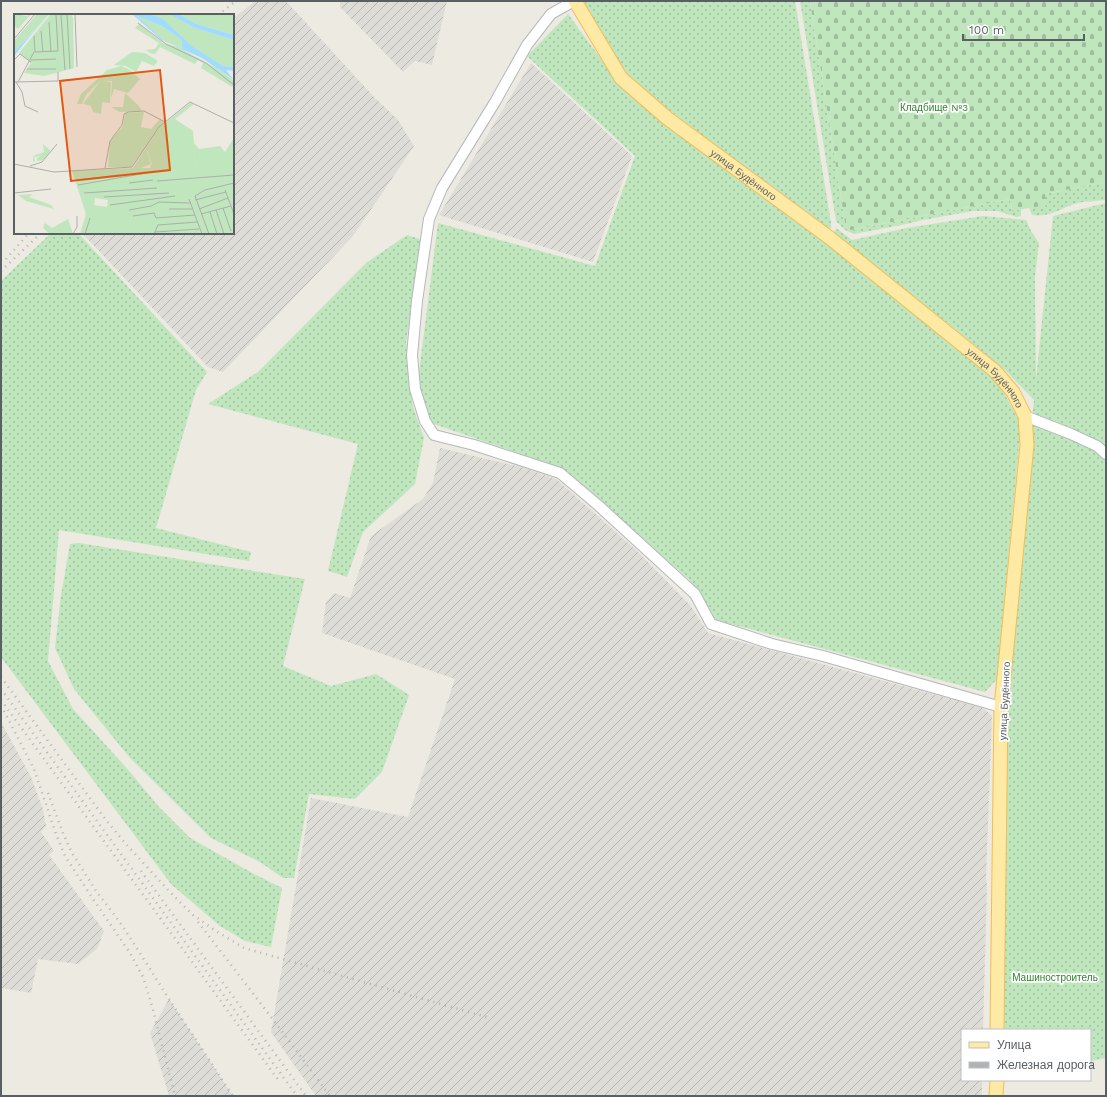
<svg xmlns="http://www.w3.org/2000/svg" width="1107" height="1097" font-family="'Work Sans',sans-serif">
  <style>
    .industrial { fill: url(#industrial-furrows) }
    .grass { fill: url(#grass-dots) }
    .cemetery { fill: url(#cemetery-stones) }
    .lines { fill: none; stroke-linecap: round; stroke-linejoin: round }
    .minor-casing { stroke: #b4b8bd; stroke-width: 12 }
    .major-casing { stroke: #f3bc54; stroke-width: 15 }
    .minor { stroke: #fff; stroke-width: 10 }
    .major { stroke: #ffeaa5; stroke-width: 13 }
    .rail { stroke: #b1b2b3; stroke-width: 2.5; stroke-dasharray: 1 5; stroke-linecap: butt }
    .labels { text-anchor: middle; stroke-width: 3.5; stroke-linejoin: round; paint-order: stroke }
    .park-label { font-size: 10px; fill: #348232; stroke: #fff }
    .street-label { font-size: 10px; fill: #5a5f63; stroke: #fff }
    .inset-road { fill: none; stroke: #aeaeab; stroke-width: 1 }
    .view { fill: #e15910; fill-opacity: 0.15; stroke: #e15910; stroke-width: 2 }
    .inset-edge { fill: none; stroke: #5a5f63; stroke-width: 2 }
  </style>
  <defs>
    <pattern id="industrial-furrows" width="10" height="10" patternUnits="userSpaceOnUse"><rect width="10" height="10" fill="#dedcd6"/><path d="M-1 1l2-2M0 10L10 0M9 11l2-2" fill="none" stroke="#b7b6b1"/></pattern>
    <pattern id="grass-dots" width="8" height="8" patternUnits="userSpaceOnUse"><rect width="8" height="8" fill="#c0e6bd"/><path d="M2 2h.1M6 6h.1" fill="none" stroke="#9fbe9d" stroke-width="1.8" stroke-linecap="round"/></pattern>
    <pattern id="cemetery-stones" width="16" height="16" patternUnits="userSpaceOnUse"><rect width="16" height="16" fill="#c0e6bd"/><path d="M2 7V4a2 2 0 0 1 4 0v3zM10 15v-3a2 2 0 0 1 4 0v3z" fill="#9fbe9d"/></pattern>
  </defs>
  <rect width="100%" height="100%" fill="#edeae2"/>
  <!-- industrial -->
  <path class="industrial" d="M 256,1 L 286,1 L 374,97 L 398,120 L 414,146 L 353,236 L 223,372 L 208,367 L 82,233 L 233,233 L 233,18 Z
    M 340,1 L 447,1 L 432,65 L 415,61 L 403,72 L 340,7 Z
    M 531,63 L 632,156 L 593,262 L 439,215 Z
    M 440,448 L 521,467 L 556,479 L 636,550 L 690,605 L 708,633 L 947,698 L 983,708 L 992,716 L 986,878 L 987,886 L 983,1030 L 962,1030 L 962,1080 L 982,1080 L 982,1096 L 316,1096 L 271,1032 L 311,798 L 408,817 L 455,679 L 322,633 L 326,602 L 334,593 L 350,598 L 371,536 L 423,499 L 433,483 Z
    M 1,722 L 31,777 L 43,809 L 46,826 L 41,832 L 54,851 L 49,855 L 104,931 L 97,949 L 78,964 L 38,959 L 31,993 L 1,988 Z
    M 169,999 L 233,1096 L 169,1096 L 150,1033 Z"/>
  <!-- grass -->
  <path class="grass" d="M 579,1 L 795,1 L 831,223 L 831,228 L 826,229 L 791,203 L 652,97 L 627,74 Z
    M 800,1 L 810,1 L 846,229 L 851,230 L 1010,199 L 1012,211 L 1021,209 L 1021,216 L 1017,217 L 1010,215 L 998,211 L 973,211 L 923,220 L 906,224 L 854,234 L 845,230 L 836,221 Z
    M 568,14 L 617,81 L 836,249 L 997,380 L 1021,424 L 997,679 L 985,692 L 716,620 L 690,580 L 561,468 L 431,423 L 418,380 L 438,223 L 595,266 L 635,156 L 527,56 Z
    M 1106,182 L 1106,200 C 1097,201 1086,201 1078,203 C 1061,207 1052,218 1032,215 L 1029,208 L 1046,205 L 1045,194 Z
    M 1106,203 L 1106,1058 L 1090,1061 L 1090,1030 L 1003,1030 L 1003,710 L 1034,400 L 1005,370 L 954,328 L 833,236 L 836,228 L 852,240 L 907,228 L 983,216 L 1026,220 L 1031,231 L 1039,243 L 1035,276 L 1036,379 L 1053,216 Z
    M 53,233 L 78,233 L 207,372 L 196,390 L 156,528 L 251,552 L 249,561 L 59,530 L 48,661 L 73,709 L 131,773 L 158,806 L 190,838 L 254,874 L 282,888 L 271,947 L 245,941 L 220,926 L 171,884 L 1,657 L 1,281 L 50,234 Z
    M 407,235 L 423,240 L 406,342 L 413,407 L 424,438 L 415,484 L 363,532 L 347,577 L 328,571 L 358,444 L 208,404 L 258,372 L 366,263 Z
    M 79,543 L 305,579 L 283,666 L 331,686 L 376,674 L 409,695 L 382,772 L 355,799 L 309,794 L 294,878 L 283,878 L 260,862 L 211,838 L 130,758 L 74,689 L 55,648 L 61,595 L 70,544 Z"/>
  <!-- cemetery -->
  <path class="cemetery" d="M 810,1 L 1106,1 L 1106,182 L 1045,194 L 1047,205 L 1012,211 L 1010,199 L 851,230 L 846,229 Z"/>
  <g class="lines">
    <defs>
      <path id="minor" d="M 574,1 L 551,14 L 527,45 L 495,102 L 442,188 L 429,219 L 417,301 L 412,355 L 415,389 L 425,421 L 434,435 L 474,445 L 560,473 L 599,506 L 695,594 L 711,624 L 772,644 L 823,656 L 1001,707
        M 1025,416 L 1071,434 L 1097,446 L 1106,454"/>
      <g id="major">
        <path id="s1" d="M 575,1 L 621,78 L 667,118 L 830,238 L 995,371 L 1013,392 L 1025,416 L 1027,445 L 1001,707 L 997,1030"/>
        <path d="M 996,1096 L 997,1080"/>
      </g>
    </defs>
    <!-- minor casing -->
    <use href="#minor" class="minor-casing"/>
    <!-- major casing -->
    <use href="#major" class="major-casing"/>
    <!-- minor -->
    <use href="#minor" class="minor"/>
    <!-- major -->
    <use href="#major" class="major"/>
    <!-- rail -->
    <path class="rail" d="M 218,15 L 236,1
      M 6,259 L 29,233
      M 1,271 L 41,233
      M 1,677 L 106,820 L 125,843 L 170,892 L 193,915 L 216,931 L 244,948 L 490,1018
      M 1,689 L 297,1096
      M 1,700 L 279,1081
      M 4,711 L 34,769 L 56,834 L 65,856 L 91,896 L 130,953 L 143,977 L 152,1006 L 175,1096
      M 48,793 L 63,833 L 72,853 L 96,891 L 119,921 L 138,950 L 169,999 L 233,1096
      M 141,871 L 306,1096
      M 198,922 L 278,1026 L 330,1096"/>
  </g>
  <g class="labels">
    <!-- park labels -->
    <g class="park-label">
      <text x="934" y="111">Кладбище №3</text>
      <text x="1055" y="981">Машиностроитель</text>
    </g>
    <!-- street labels -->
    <g class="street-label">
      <text dy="4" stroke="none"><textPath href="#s1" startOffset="246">улица Будённого</textPath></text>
      <text dy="4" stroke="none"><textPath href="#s1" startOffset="570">улица Будённого</textPath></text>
      <text transform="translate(1004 701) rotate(-87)" y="4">улица Будённого</text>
    </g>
  </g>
  <!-- overview -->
  <g transform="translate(14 14)">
    <rect width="220" height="220" fill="#edeae2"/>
    <path d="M 0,0 L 13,2 L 17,0 L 4,15 L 0,12 ZM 23,0 L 35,0 L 0,38 L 0,27 ZM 37,0 L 57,0 L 59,4 L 60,54 L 30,62 L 10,59 L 17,49 L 5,39 ZM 135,0 L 155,0 L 181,14 L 220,26 L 220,53 L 209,52 L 180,34 L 148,4 ZM 165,0 L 220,0 L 220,21 L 183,10 ZM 123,2 L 148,12 L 168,26 L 169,34 L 152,28 ZM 125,10 L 149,29 L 164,33 L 202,54 L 220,67 L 220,74 L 187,54 L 189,49 L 184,46 L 181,50 L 146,33 L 141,40 L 136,39 L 132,36 L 141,35 L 145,29 L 121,14 ZM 107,52 L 116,56 L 126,65 L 114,79 L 100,75 L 97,84 L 98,67 L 89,67 L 97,68 L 96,89 L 88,88 L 87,100 L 79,98 L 77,92 L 69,90 L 86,67 L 72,81 L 68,90 L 63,90 L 67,80 L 93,56 ZM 111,79 L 125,92 L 128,97 L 106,98 L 97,93 L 109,93 ZM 176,89 L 180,90 L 161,105 L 179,117 L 180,129 L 185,135 L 206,132 L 211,138 L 220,124 L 220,220 L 66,220 L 72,200 L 58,157 L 119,154 L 145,114 ZM 133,136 L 180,142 L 183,153 L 137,151 L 136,154 L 127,154 L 137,150 ZM 81,184 L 94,186 L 93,193 L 80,191 ZM 130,98 L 127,113 L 137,115 L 146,105 L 150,108 L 117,153 L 94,153 L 96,127 L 109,112 L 111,99 ZM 29,130 L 36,136 L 36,138 L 29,146 L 23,147 L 23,144 L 27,142 L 20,143 L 21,147 L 19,148 L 19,142 L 30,138 ZM 19,180 L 15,183 L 37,191 L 40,195 L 12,187 L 4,181 Z" fill="#c0e6bd" fill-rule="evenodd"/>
    <path d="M 118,38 L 131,39 L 144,47 L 140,52 L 128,47 L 122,58 L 112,52 L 100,51 Z" fill="#c0e6bd"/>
    <path d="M 175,124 L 183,153 L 142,164 L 133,135 Z" fill="#c0e6bd"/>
    <path d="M 54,205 L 59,220 L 36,220 L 29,214 L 31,209 L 38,214 Z" fill="#c0e6bd"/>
    <path d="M 36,0 L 17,21 L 0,42 L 0,38 ZM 118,0 L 135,0 L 148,4 L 179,33 L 209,52 L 220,53 L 220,57 L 212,56 L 220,66 L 188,44 L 148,26 ZM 123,2 L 148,12 L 168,26 L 168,34 L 152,28 ZM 155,0 L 165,0 L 183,10 L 220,21 L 220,26 L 181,14 Z" fill="#a0dcff" fill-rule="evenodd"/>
    <path class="inset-road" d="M 53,0 L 56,55M 61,0 L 63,53M 47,1 L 51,56M 35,8 L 37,38M 124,9 L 152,30 L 192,49 L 220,71M 27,17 L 29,38M 20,22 L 21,38M 0,25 L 21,0M 21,38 L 44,37 L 42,1M 0,46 L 6,40 L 17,48M 17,46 L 42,45M 13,55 L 42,55M 0,68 L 44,67 L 44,58M 2,68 L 8,78 L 11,92 L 24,98M 4,68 L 20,38M 0,150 L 40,158 L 118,153 L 145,113 L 151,108M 16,152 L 28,148 L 43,130M 91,154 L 96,127 L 108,111 L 110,100 L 114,98 L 130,97 L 151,108 L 176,88 L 220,109M 63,166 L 105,161M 143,167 L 220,161M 115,169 L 139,166M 64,171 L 138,158M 211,176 L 220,200M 0,179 L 37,175M 70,179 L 143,174M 90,183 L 155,179M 175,185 L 188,220M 181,186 L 212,178M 96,191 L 161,182M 209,194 L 217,217M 155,195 L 178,195M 185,195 L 214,184M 115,196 L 137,192 L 145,188 L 176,189M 202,196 L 210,220M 196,198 L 203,220M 187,200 L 217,192M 119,202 L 140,199 L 142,204 L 181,201M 141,218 L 185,215M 59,220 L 63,213 L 63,202M 71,220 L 76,204M 140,220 L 144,211 L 183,208M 195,220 L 181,182 L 191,176 L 220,169"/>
    <path class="view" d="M 146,56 L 156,156 L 57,167 L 46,67 Z"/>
    <rect width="220" height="220" class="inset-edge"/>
  </g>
  <!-- border -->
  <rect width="1107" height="1097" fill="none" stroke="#5a5f63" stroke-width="4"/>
  <!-- legend -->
  <rect x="961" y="1029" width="130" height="52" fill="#ffffff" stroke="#bdbfc1"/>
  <rect x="969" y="1042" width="20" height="6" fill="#ffeaa5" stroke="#bdbfc1"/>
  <text x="997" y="1049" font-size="12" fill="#5a5f63">Улица</text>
  <rect x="969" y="1062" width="20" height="6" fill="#b1b2b3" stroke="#bdbfc1"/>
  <text x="997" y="1069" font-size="12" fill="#5a5f63">Железная дорога</text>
  <!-- scale -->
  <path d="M963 34v6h121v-6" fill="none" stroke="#5a5f63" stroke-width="2"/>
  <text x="969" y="34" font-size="12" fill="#5a5f63" stroke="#ffffff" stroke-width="3" paint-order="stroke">100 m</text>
</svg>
